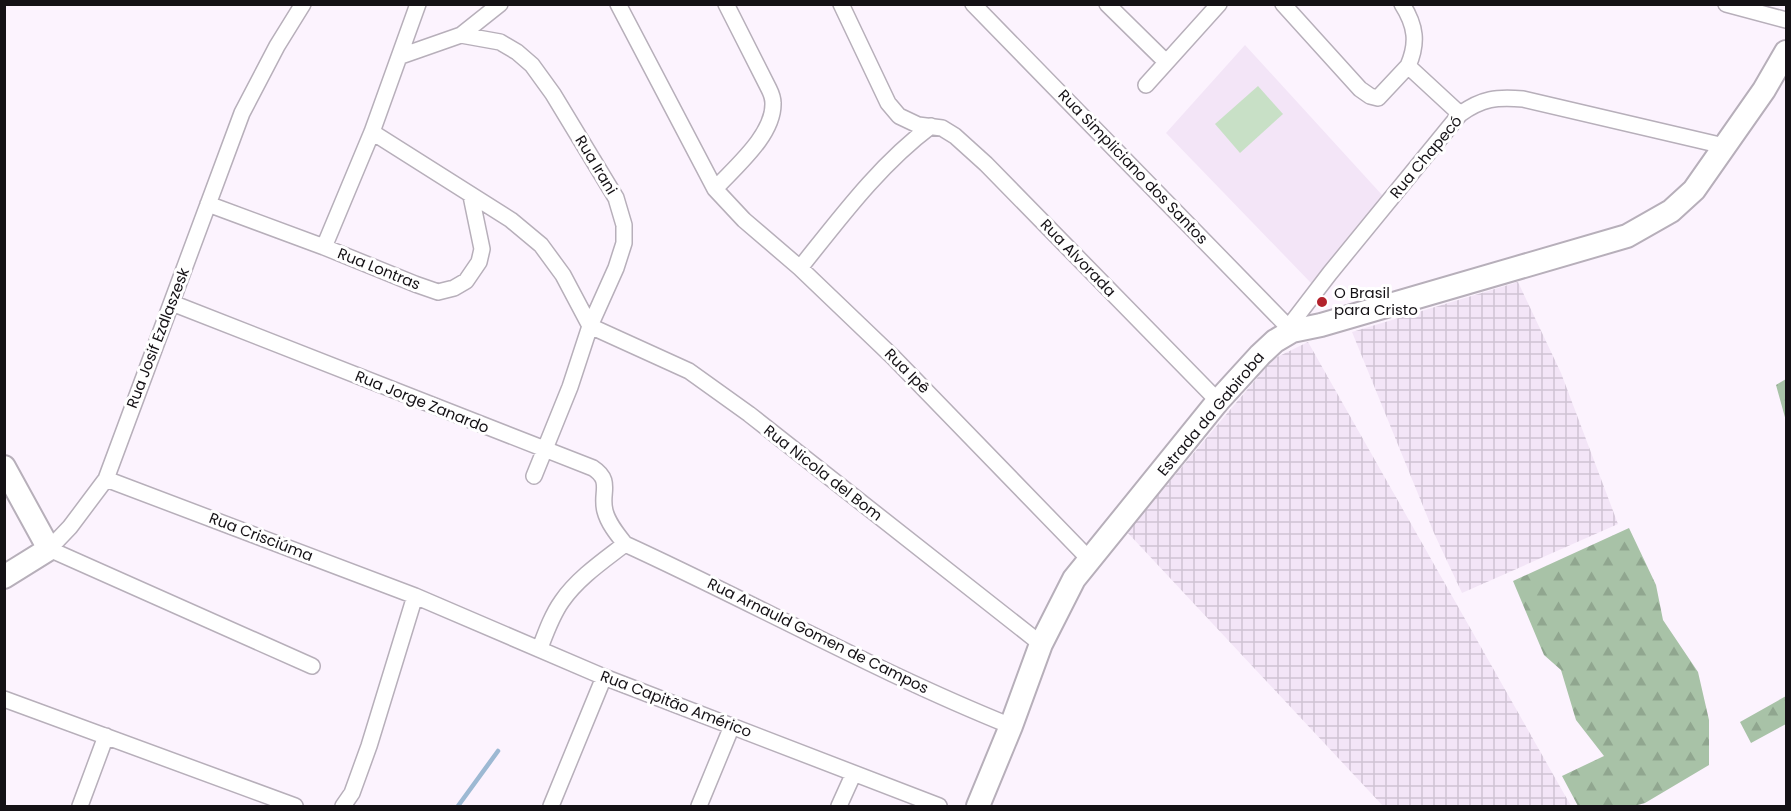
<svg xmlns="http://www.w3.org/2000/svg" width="1791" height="811" font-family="Poppins,sans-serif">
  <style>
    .built { fill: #f3e5f7 }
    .industrial { fill: url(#industrial-grid) }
    .forest { fill: url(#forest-firs) }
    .pitch { fill: #c8e0c6 }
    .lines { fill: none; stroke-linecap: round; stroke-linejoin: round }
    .stream { stroke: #9db9d3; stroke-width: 4.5 }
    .street-casing { stroke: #b7afba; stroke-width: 18 }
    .secondary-casing { stroke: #b7afba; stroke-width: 26 }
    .street { stroke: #fff; stroke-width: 15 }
    .secondary { stroke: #fff; stroke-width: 22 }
    .poi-dot { fill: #b3212c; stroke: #fff; stroke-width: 2 }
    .labels { text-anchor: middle; stroke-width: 6; stroke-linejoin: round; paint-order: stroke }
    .street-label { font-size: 15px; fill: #141115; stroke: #fff }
    .poi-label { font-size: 15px; fill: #141115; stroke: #fff; text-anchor: start }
  </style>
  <defs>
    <pattern id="industrial-grid" width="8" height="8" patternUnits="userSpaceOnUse" patternTransform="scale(1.5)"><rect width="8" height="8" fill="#f3e5f7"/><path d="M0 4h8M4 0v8" fill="none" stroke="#cfc3d3"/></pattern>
    <pattern id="forest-firs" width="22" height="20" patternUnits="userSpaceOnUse" patternTransform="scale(1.5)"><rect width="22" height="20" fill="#a8c2a7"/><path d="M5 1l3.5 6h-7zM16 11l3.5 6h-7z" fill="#90a68f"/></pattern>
  </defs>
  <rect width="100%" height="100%" fill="#fcf3fe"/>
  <!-- built -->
  <path class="built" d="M 1245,45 L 1383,196 L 1311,283 L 1166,133 Z"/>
  <!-- industrial -->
  <path class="industrial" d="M 1518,282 L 1561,373 L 1618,524 L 1462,593 L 1434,533 L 1352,332 Z
    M 1308,342 L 1571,806 L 1383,806 L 1127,532 L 1273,359 Z"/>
  <!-- forest -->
  <path class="forest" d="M 1786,379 L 1786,421 L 1776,385 Z
    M 1629,528 L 1656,585 L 1663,620 L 1698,672 L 1709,720 L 1709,765 L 1645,803 L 1634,806 L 1578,806 L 1562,776 L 1604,756 L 1576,720 L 1561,670 L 1544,655 L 1513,581 Z
    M 1786,696 L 1786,724 L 1751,743 L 1740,722 Z"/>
  <!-- pitch -->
  <path class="pitch" d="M 1258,86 L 1283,114 L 1240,153 L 1215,124 Z"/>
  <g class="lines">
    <!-- stream -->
    <path class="stream" d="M 458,806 L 498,751"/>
    <defs>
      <path id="street" d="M 303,4 L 277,46 L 242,113 L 106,479 L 70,527 L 49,549 L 312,666
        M 618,4 L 715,189 L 744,220 L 800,268 L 893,357 L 1091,561
        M 841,4 L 888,103 L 899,116 L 918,125 L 942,128 L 955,136 L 986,164 L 1218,401
        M 973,4 L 1292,331
        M 1107,4 L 1166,62
        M 1283,4 L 1360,89 L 1370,96 L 1378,98 L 1408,66
        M 1402,4 C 1416,26 1418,43 1408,66 L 1460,114
        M 1726,4 L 1786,20
        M 461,35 L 500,4
        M 401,56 L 461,35 L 500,42 L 517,52 L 532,65 L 553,94 L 616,198 L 624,225 L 624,243 L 616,268 L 590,326 L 570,387 L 534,476
        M 1146,85 L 1219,4
        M 372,132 L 511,220 L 541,245 L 563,275 L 590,326
        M 715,189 C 735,167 774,135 773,103 C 773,99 771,93 769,89 L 726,4
        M 208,204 L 324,247 L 415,284 L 438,292 L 454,288 L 466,281 L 479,262 L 482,249 L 471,196
        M 324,247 L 372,132 L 418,4
        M 800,268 C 840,218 879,165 931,126
        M 172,303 L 593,468 C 613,481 600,493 605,511 C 608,523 617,534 625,544
        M 590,326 L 689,371 L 749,414 L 1041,644
        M 1292,331 L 1294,320 L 1330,273 L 1460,114 C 1483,98 1496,97 1523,99 L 1724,146
        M 106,479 L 415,596 L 604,677 L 939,806
        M 625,544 C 754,603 879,673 1011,726
        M 540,648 C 546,632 552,615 562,601 C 578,578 603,561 625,544
        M 4,699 L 295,806
        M 80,806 L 106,736
        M 343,806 L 352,793 L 369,746 L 415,596
        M 551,806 L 604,677
        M 699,806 L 732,726
        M 839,806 L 853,775"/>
      <path id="secondary" d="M 4,467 L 49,549 L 4,577
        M 978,806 L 1011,726 L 1041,644 L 1074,579 L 1218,401 L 1260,355 L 1275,341 L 1292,331 L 1321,325 L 1627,236 L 1671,211 L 1694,190 L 1764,90 L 1786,52"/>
    </defs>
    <!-- street casing -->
    <use href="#street" class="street-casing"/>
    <!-- secondary casing -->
    <use href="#secondary" class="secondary-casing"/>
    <!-- street -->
    <use href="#street" class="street"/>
    <!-- secondary -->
    <use href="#secondary" class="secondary"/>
  </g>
  <!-- markers -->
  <circle class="poi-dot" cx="1322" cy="302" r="6"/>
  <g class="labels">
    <!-- street labels -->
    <g class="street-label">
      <text transform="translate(1426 157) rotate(-50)" y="5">Rua Chapecó</text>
      <text transform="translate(596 165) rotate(59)" y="5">Rua Irani</text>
      <text transform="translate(1133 167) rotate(46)" y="5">Rua Simpliciano dos Santos</text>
      <text transform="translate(1078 258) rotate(46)" y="5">Rua Alvorada</text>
      <text transform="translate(379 269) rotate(22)" y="5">Rua Lontras</text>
      <text transform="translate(158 338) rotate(-69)" y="5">Rua Josif Ezdlaszesk</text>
      <text transform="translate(907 371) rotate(45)" y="5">Rua Ipê</text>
      <text transform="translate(422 402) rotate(22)" y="5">Rua Jorge Zanardo</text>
      <text transform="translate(1211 414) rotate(-50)" y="5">Estrada da Gabiroba</text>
      <text transform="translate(823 473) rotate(38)" y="5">Rua Nicola del Bom</text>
      <text transform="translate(261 537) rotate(21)" y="5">Rua Crisciúma</text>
      <text transform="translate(818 636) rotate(26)" y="5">Rua Arnauld Gomen de Campos</text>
      <text transform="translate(676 704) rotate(21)" y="5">Rua Capitão Américo</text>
    </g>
    <!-- poi labels -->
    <g class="poi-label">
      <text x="1334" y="298">O Brasil<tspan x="1334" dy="17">para Cristo</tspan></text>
    </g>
  </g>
  <!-- border -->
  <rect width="1791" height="811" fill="none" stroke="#141115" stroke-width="12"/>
</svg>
